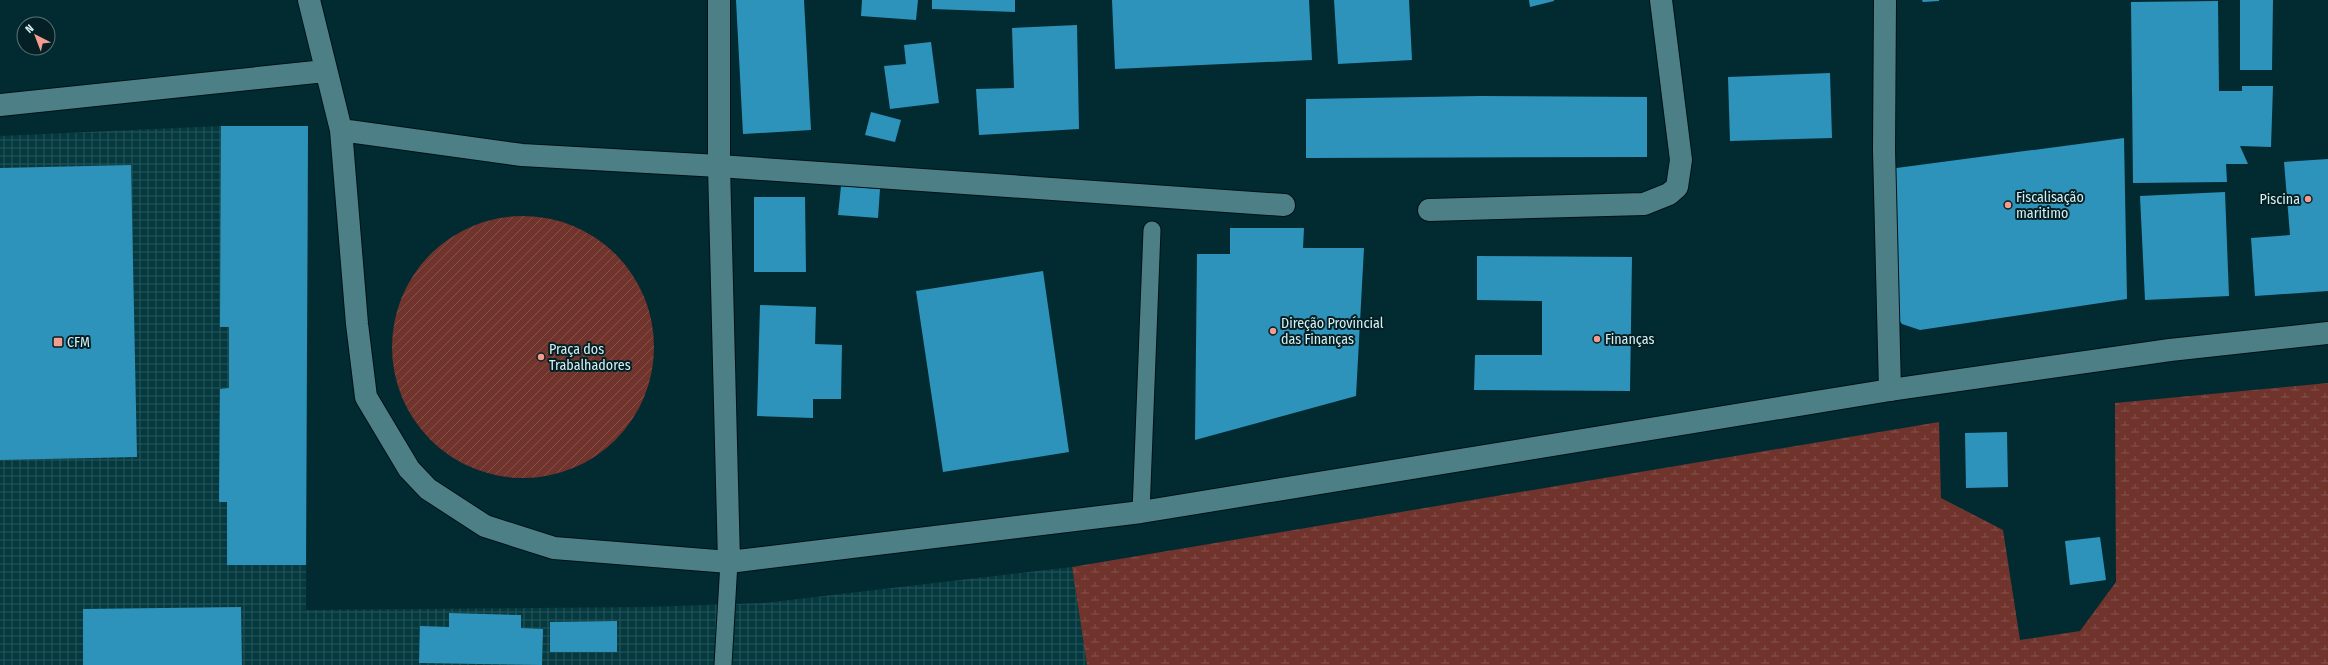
<svg xmlns="http://www.w3.org/2000/svg" width="2328" height="665" font-family="'Fira Sans Condensed',sans-serif">
  <style>
    .industrial { fill: url(#industrial-grid) }
    .wetland { fill: url(#wetland-marsh) }
    .garden { fill: url(#garden-furrows) }
    .building { fill: #2d93ba }
    .lines { fill: none; stroke-linecap: round; stroke-linejoin: round }
    .service-casing { stroke: #001216; stroke-width: 19 }
    .minor-casing { stroke: #001216; stroke-width: 24 }
    .tertiary-casing { stroke: #001216; stroke-width: 24 }
    .service { stroke: #4d7f87; stroke-width: 17 }
    .minor { stroke: #4d7f87; stroke-width: 22 }
    .tertiary { stroke: #4d7f87; stroke-width: 22 }
    .poi-dot { fill: #f59c90; stroke: #052024; stroke-width: 1.5 }
    .labels { text-anchor: middle; stroke-width: 4; stroke-linejoin: round; paint-order: stroke }
    .poi-label { font-size: 14px; fill: #d5eff3; stroke: #052024; text-anchor: start }
  </style>
  <defs>
    <pattern id="industrial-grid" width="8" height="8" patternUnits="userSpaceOnUse"><rect width="8" height="8" fill="#04393f"/><path d="M0 4h8M4 0v8" fill="none" stroke="#28565b"/></pattern>
    <pattern id="wetland-marsh" width="20" height="14" patternUnits="userSpaceOnUse"><rect width="20" height="14" fill="#70342d"/><path d="M1 5h8M5 5V1M11 12h8M15 12V8" fill="none" stroke="#84524c"/></pattern>
    <pattern id="garden-furrows" width="10" height="10" patternUnits="userSpaceOnUse"><rect width="10" height="10" fill="#70342d"/><path d="M-1 1l2-2M0 10L10 0M9 11l2-2" fill="none" stroke="#84524c"/></pattern>
  </defs>
  <rect width="100%" height="100%" fill="#022b31"/>
  <!-- industrial -->
  <path class="industrial" d="M 221,126 L 308,126 L 306,610 L 646,607 L 764,603 L 1072,567 L 1087,665 L 0,665 L 0,136 Z"/>
  <!-- wetland -->
  <path class="wetland" d="M 2328,383 L 2328,665 L 1087,665 L 1072,567 L 1939,422 L 1941,498 L 2003,530 L 2020,640 L 2080,631 L 2116,582 L 2115,403 Z"/>
  <!-- garden -->
  <path class="garden" d="M392 347a131 131 0 1 1 262 0a131 131 0 1 1-262 0Z"/>
  <!-- building -->
  <path class="building" d="M 736,0 L 804,0 L 811,130 L 743,134 Z
    M 862,0 L 918,0 L 916,20 L 861,16 Z
    M 932,0 L 1015,0 L 1015,12 L 932,9 Z
    M 1112,0 L 1309,0 L 1312,60 L 1115,69 Z
    M 1334,0 L 1409,0 L 1412,60 L 1338,64 Z
    M 1529,0 L 1554,0 L 1554,1 L 1530,7 Z
    M 1922,0 L 1939,0 L 1939,1 L 1923,2 Z
    M 2240,0 L 2273,0 L 2272,70 L 2240,70 Z
    M 2218,1 L 2219,91 L 2242,91 L 2242,86 L 2273,86 L 2271,147 L 2240,146 L 2248,164 L 2226,164 L 2227,182 L 2133,183 L 2131,2 Z
    M 1077,25 L 1079,129 L 979,135 L 976,89 L 1014,88 L 1012,28 Z
    M 931,42 L 939,103 L 890,109 L 884,66 L 906,64 L 904,45 Z
    M 1830,73 L 1832,138 L 1730,141 L 1728,77 Z
    M 1480,96 L 1647,97 L 1647,157 L 1306,158 L 1306,99 Z
    M 871,112 L 901,120 L 895,142 L 865,135 Z
    M 221,126 L 308,126 L 306,565 L 227,565 L 227,502 L 219,502 L 220,389 L 229,388 L 229,327 L 220,327 Z
    M 2124,138 L 2127,299 L 1920,330 L 1902,324 L 1892,310 L 1889,169 Z
    M 2328,159 L 2328,291 L 2255,296 L 2251,238 L 2290,235 L 2284,162 Z
    M 131,165 L 137,457 L 0,460 L 0,168 Z
    M 841,186 L 880,189 L 878,218 L 838,215 Z
    M 2225,192 L 2229,296 L 2145,300 L 2140,196 Z
    M 754,197 L 805,197 L 806,272 L 754,272 Z
    M 1230,228 L 1304,228 L 1303,248 L 1364,248 L 1356,396 L 1195,440 L 1197,254 L 1230,254 Z
    M 1477,256 L 1632,257 L 1630,391 L 1474,390 L 1475,355 L 1542,355 L 1542,301 L 1477,300 Z
    M 1043,271 L 1069,452 L 943,472 L 916,291 Z
    M 760,305 L 816,307 L 815,344 L 842,345 L 841,399 L 813,399 L 813,418 L 757,416 Z
    M 2007,432 L 2008,487 L 1966,488 L 1965,433 Z
    M 2100,537 L 2106,580 L 2070,585 L 2065,541 Z
    M 241,607 L 242,665 L 83,665 L 83,609 Z
    M 449,613 L 521,615 L 521,628 L 543,629 L 542,665 L 419,663 L 420,626 L 449,627 Z
    M 617,621 L 617,652 L 550,652 L 550,622 Z"/>
  <g class="lines">
    <defs>
      <path id="service" d="M 1141,512 L 1152,230
        M 723,665 L 729,562"/>
      <path id="minor" d="M 309,0 L 341,130 L 357,324 L 366,397 L 409,469 L 428,489 L 485,526 L 554,548 L 729,562
        M 1885,0 L 1884,150 L 1890,390
        M 0,105 L 325,71
        M 341,130 L 522,155 L 719,166 L 1284,205
        M 1429,210 L 1644,204 L 1669,194 L 1677,187 L 1681,160 L 1661,0"/>
      <path id="tertiary" d="M 719,0 L 719,166 L 729,562 L 1141,512 L 1890,390 L 2170,350 L 2328,333"/>
    </defs>
    <!-- service casing -->
    <use href="#service" class="service-casing"/>
    <!-- minor casing -->
    <use href="#minor" class="minor-casing"/>
    <!-- tertiary casing -->
    <use href="#tertiary" class="tertiary-casing"/>
    <!-- service -->
    <use href="#service" class="service"/>
    <!-- minor -->
    <use href="#minor" class="minor"/>
    <!-- tertiary -->
    <use href="#tertiary" class="tertiary"/>
  </g>
  <!-- markers -->
  <g class="poi-dot">
    <circle cx="2308" cy="199" r="4"/>
    <circle cx="2008" cy="205" r="4"/>
    <circle cx="1273" cy="331" r="4"/>
    <circle cx="1597" cy="339" r="4"/>
    <rect x="53" y="337" width="10" height="10" rx="2"/>
    <circle cx="541" cy="357" r="4"/>
  </g>
  <g class="labels">
    <!-- poi labels -->
    <g class="poi-label">
      <text x="2016" y="202">Fiscalisação<tspan x="2016" dy="16">maritimo</tspan></text>
      <text x="2300" y="204" text-anchor="end">Piscina</text>
      <text x="1281" y="328">Direção Províncial<tspan x="1281" dy="16">das Finanças</tspan></text>
      <text x="1605" y="344">Finanças</text>
      <text x="67" y="347">CFM</text>
      <text x="549" y="354">Praça dos<tspan x="549" dy="16">Trabalhadores</tspan></text>
    </g>
  </g>
  <!-- north arrow -->
  <g transform="translate(36 36) rotate(318)"><circle r="19" fill="#052024" stroke="#587377"/>
  <path d="M0-3L7 15L0 10L-7 15Z" fill="#f59c90"/>
  <text y="-6" font-size="11" font-weight="bold" text-anchor="middle" fill="#d5eff3">N</text>
  </g>
</svg>
